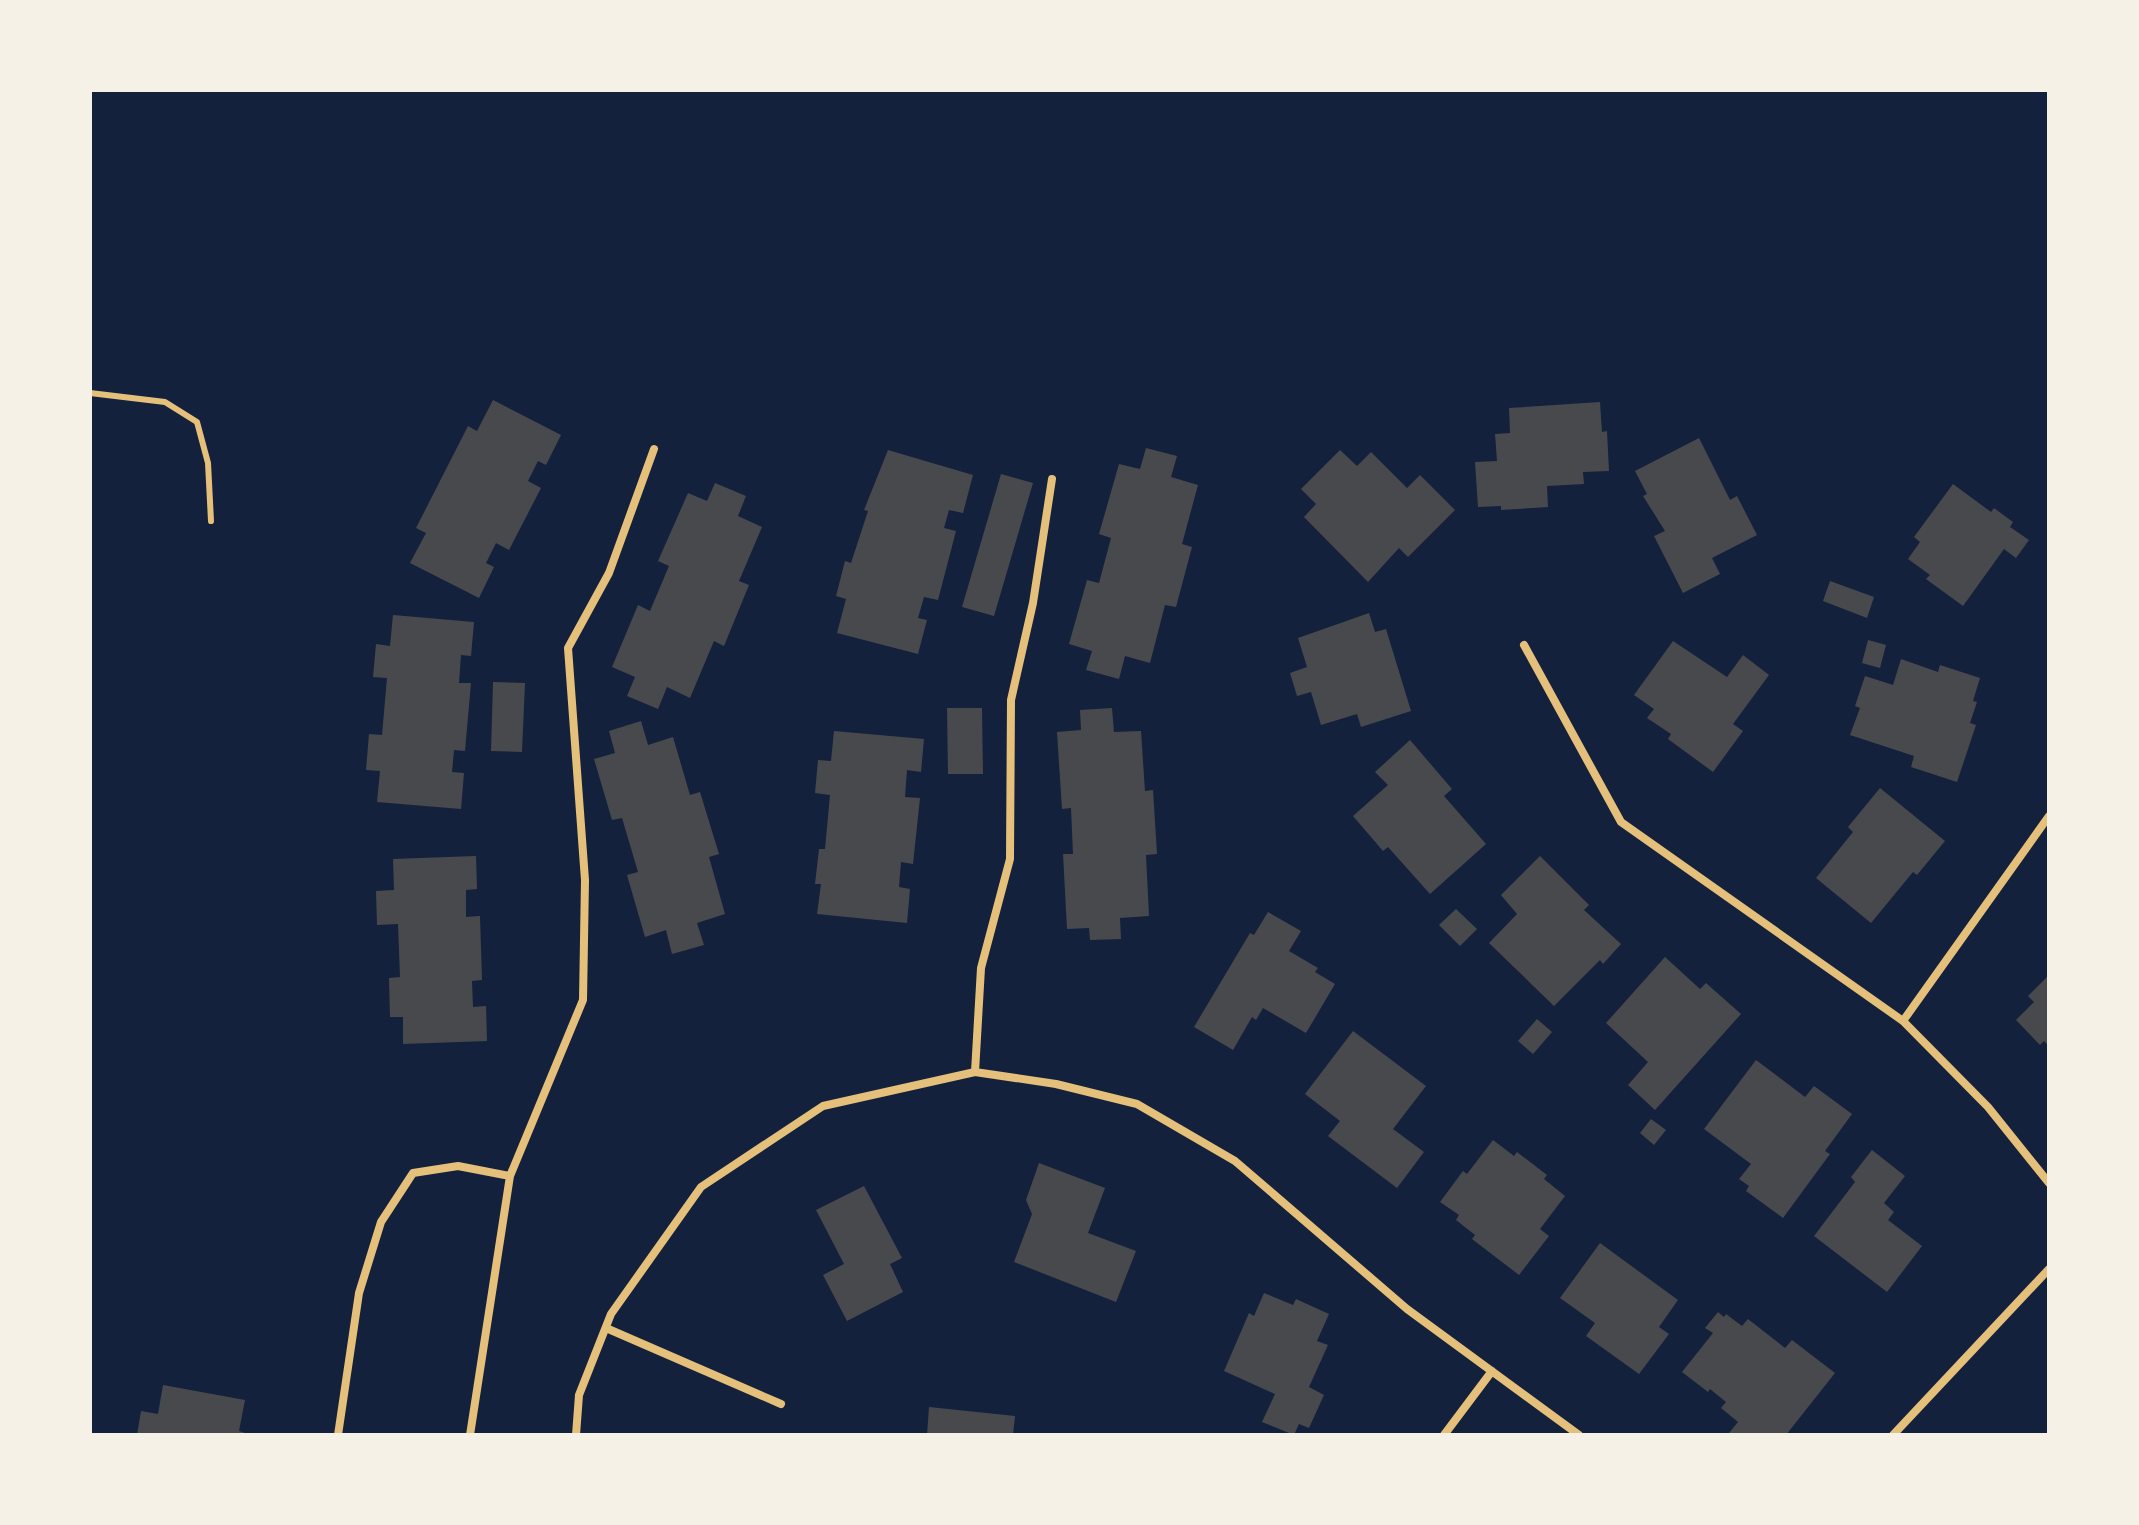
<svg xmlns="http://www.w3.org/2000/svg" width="2139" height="1525" font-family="'Fira Sans Condensed',sans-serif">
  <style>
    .building { fill: #48494c }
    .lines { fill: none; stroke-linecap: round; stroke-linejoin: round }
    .service { stroke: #e5c07b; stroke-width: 6 }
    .minor { stroke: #e5c07b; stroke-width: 8 }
  </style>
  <rect width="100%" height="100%" fill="#14213d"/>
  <!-- building -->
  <path class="building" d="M 493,400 L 561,435 L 546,465 L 538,461 L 528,481 L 541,488 L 509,550 L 496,543 L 486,563 L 494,567 L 479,598 L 410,563 L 426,533 L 416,528 L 468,426 L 477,431 Z
    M 1600,402 L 1602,432 L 1607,431 L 1609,471 L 1583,472 L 1584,484 L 1547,486 L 1548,507 L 1501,510 L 1501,506 L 1478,507 L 1475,462 L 1497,461 L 1495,434 L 1510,433 L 1509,408 Z
    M 1699,438 L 1730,500 L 1737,496 L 1757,535 L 1712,558 L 1720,574 L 1683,593 L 1654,536 L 1665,531 L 1643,496 L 1647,494 L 1635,471 Z
    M 1146,448 L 1177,456 L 1171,477 L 1198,485 L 1182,544 L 1192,547 L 1176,607 L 1165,605 L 1150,663 L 1125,656 L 1119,679 L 1086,670 L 1092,651 L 1069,644 L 1087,580 L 1099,583 L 1111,538 L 1099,534 L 1119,464 L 1140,469 Z
    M 888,450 L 973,475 L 963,513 L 949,510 L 944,528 L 956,531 L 938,600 L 924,597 L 918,618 L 927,620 L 918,654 L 837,633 L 846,599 L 836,596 L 845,561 L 851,563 L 868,511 L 864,510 Z
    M 1340,450 L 1357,466 L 1371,452 L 1407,488 L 1420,475 L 1455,510 L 1408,557 L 1399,548 L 1368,582 L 1304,517 L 1316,504 L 1301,489 Z
    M 1001,474 L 1033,483 L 994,616 L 962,607 Z
    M 715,483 L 746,496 L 738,516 L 762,527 L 739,581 L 749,585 L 724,646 L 714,641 L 690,698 L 667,687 L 658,709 L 627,696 L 635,677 L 612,667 L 638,605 L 650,611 L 669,566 L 658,561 L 688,493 L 707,501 Z
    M 1953,484 L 1991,512 L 1994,508 L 2013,522 L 2010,527 L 2029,540 L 2016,558 L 2004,549 L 1963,606 L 1926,579 L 1930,575 L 1908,559 L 1920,542 L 1914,537 Z
    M 1830,581 L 1874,597 L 1867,618 L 1823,601 Z
    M 1369,613 L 1375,632 L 1386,629 L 1411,711 L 1361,727 L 1357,714 L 1321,725 L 1311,692 L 1297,696 L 1290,673 L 1307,667 L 1298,638 Z
    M 393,615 L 474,622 L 471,656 L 461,655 L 459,683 L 471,683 L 465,751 L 454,750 L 452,772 L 464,773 L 461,809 L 377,802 L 380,771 L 366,770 L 369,734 L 382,735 L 387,678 L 373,677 L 376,644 L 390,646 Z
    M 1868,640 L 1886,645 L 1880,668 L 1862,663 Z
    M 1673,641 L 1727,677 L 1743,655 L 1769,675 L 1733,724 L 1743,731 L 1713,772 L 1668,739 L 1671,734 L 1647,718 L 1654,709 L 1634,695 Z
    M 1901,659 L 1938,672 L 1940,665 L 1980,678 L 1973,701 L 1977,702 L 1970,723 L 1976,725 L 1957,782 L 1911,767 L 1914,756 L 1850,735 L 1860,708 L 1855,706 L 1865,676 L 1893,685 Z
    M 493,682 L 525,683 L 522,752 L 491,751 Z
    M 947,708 L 982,708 L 983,774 L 948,774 Z
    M 1112,708 L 1114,732 L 1141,731 L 1145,791 L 1153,790 L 1157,854 L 1146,855 L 1149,916 L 1120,918 L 1121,939 L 1090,940 L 1089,928 L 1067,929 L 1063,854 L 1073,854 L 1071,808 L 1062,809 L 1057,732 L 1081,730 L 1080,710 Z
    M 641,721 L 648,745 L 673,737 L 690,795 L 700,792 L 719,854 L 709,857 L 725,914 L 697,923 L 704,945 L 672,954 L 666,930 L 645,937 L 627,875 L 638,872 L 622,818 L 612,820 L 594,759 L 615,753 L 609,731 Z
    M 834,731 L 924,739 L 921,772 L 907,770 L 905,797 L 920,798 L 913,864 L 901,862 L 899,887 L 910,889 L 907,923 L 817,914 L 821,884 L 815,884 L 819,849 L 825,849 L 830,795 L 815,793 L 818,760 L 831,761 Z
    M 1410,740 L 1452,789 L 1444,796 L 1486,844 L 1430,894 L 1388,847 L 1383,851 L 1353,816 L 1388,785 L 1375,772 Z
    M 1880,788 L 1945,841 L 1917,875 L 1913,872 L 1871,923 L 1816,878 L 1853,832 L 1848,827 Z
    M 476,856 L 477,889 L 466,890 L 466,917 L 480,916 L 482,980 L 472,981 L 473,1007 L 486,1006 L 487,1041 L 403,1044 L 403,1017 L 390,1017 L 389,978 L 400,977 L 398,924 L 377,925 L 376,891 L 394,890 L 393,859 Z
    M 1540,856 L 1589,905 L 1584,910 L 1621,944 L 1603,964 L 1600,960 L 1554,1006 L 1489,943 L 1517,914 L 1501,895 Z
    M 1456,909 L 1477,929 L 1460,946 L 1439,925 Z
    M 1268,912 L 1301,931 L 1289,951 L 1318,968 L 1315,972 L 1335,984 L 1306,1033 L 1263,1008 L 1256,1020 L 1252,1017 L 1233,1050 L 1194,1027 L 1250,933 L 1254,935 Z
    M 1665,957 L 1700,989 L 1706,983 L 1741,1014 L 1655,1110 L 1628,1085 L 1648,1062 L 1606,1023 Z
    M 2049,975 L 2049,1046 L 2044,1041 L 2040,1045 L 2016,1020 L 2034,1002 L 2028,996 Z
    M 1537,1019 L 1552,1032 L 1533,1054 L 1518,1041 Z
    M 1353,1031 L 1426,1086 L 1393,1129 L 1424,1152 L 1397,1188 L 1328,1136 L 1340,1121 L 1305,1094 Z
    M 1756,1060 L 1805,1097 L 1814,1086 L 1852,1114 L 1825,1151 L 1830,1154 L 1783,1218 L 1746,1191 L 1749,1186 L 1739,1179 L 1751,1164 L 1704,1129 Z
    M 1651,1119 L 1666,1130 L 1654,1145 L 1640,1133 Z
    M 1493,1140 L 1514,1156 L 1517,1152 L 1547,1175 L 1544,1179 L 1565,1196 L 1540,1229 L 1549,1236 L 1519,1275 L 1472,1239 L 1475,1235 L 1456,1220 L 1459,1215 L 1440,1202 L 1463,1171 L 1467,1174 Z
    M 1872,1150 L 1905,1176 L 1884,1203 L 1894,1212 L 1888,1220 L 1922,1246 L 1887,1292 L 1814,1236 L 1855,1182 L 1851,1177 Z
    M 1039,1163 L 1105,1188 L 1088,1233 L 1136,1251 L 1116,1302 L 1014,1262 L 1032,1214 L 1026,1200 Z
    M 864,1186 L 902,1258 L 890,1264 L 903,1292 L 847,1321 L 823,1275 L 844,1264 L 816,1210 Z
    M 1600,1243 L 1678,1300 L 1659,1327 L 1669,1334 L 1639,1374 L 1586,1336 L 1595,1323 L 1560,1298 Z
    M 1264,1293 L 1293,1305 L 1296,1299 L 1329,1314 L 1317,1341 L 1328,1345 L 1309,1387 L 1324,1395 L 1309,1428 L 1299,1424 L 1294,1435 L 1262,1422 L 1275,1394 L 1224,1371 L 1249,1313 L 1254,1316 Z
    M 1718,1312 L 1724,1317 L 1726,1314 L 1742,1326 L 1748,1319 L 1785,1348 L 1792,1340 L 1835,1373 L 1786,1435 L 1732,1435 L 1729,1433 L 1738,1422 L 1721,1408 L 1726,1402 L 1710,1389 L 1708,1392 L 1682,1372 L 1713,1333 L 1705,1328 Z
    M 163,1385 L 245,1400 L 239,1431 L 251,1435 L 137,1435 L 141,1411 L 158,1414 Z
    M 929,1407 L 1015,1416 L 1013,1435 L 927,1435 Z"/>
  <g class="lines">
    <!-- service -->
    <path class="service" d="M 90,393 L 165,402 L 197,422 L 208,463 L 211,521"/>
    <!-- minor -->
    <path class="minor" d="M 1524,645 L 1621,822 L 1903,1021 L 1988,1107 L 2049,1183
      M 1903,1021 L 2049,816
      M 975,1072 L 981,968 L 1010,859 L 1011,700 L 1033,603 L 1052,479
      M 606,1328 L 781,1404
      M 338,1435 L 359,1293 L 381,1222 L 413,1173 L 458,1166 L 510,1176
      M 470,1435 L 510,1176 L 583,1000 L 585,880 L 568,648 L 609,573 L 654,449
      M 576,1435 L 579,1395 L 611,1314 L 701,1187 L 823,1106 L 975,1072 L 1056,1084 L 1137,1104 L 1235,1161 L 1407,1309 L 1579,1435
      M 1444,1435 L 1492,1371
      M 1893,1435 L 2049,1269"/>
  </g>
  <!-- border -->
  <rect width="2139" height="1525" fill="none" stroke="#f6f1e7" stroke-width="184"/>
</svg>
